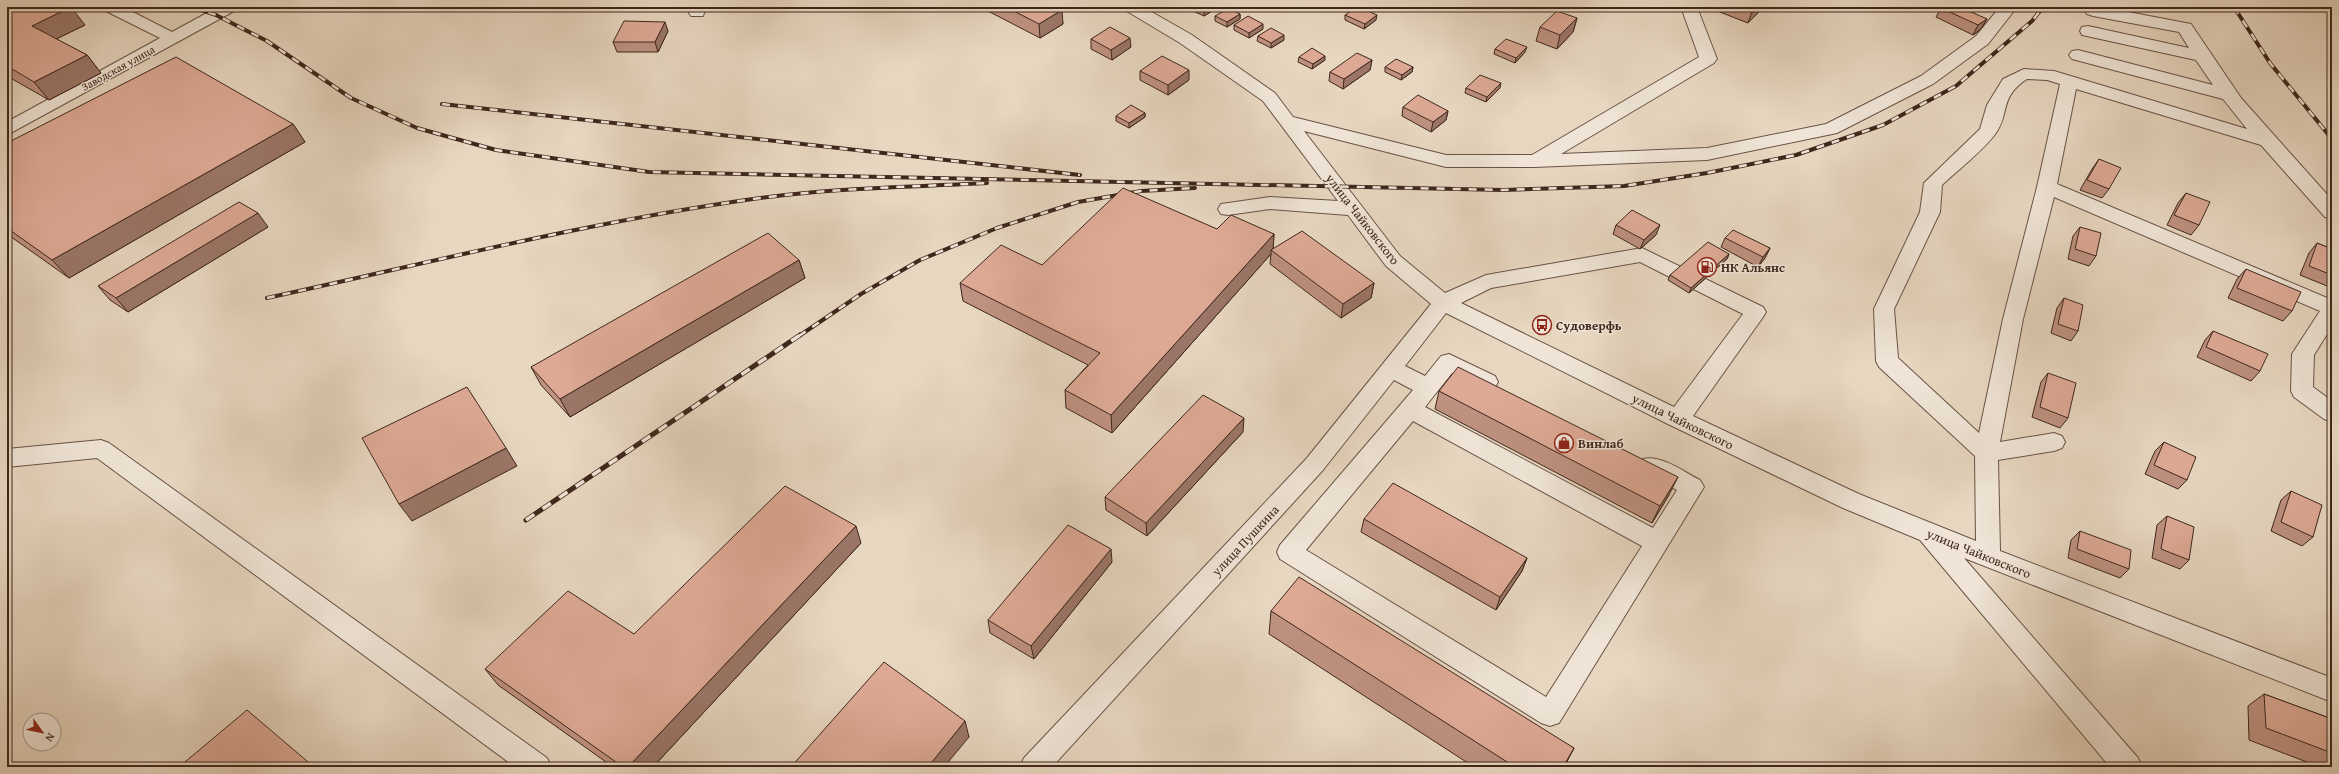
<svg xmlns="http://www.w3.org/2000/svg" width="2339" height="774" font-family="'Gentium Book Plus',serif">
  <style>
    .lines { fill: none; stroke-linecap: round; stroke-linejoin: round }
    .minor-casing { stroke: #695345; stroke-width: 2 }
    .minor { fill: #efe4d6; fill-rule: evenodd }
    .rail-far1-casing { stroke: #3f271c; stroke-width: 4 }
    .rail-casing { stroke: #3f271c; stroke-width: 5 }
    .rail-far1 { stroke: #efe4d6; stroke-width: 2.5; stroke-dasharray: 8; stroke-linecap: butt }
    .rail { stroke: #efe4d6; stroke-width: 3.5; stroke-dasharray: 10; stroke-linecap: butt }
    .wall { fill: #be9180; stroke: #3f271c }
    .shaded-wall { fill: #9b7668; stroke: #3f271c }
    .building { fill: #dda995; stroke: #3f271c }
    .labels { text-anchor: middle; stroke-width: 3; stroke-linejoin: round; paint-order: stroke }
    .far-street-label { font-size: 11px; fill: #3f271c; stroke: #efe4d6 }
    .street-label { font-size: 13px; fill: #3f271c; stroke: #efe4d6 }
    .poi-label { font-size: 13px; font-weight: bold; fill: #3f271c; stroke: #efe4d6; text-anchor: start }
  </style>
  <rect width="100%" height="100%" fill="#e7d6c0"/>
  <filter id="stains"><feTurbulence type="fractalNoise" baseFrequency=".005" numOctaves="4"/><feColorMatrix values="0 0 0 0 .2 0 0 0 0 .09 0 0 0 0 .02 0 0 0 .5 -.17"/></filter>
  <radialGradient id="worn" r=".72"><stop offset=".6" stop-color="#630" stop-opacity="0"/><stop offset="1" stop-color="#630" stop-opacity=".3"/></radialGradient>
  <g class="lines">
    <defs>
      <path id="minor" d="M 102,7 L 123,7 L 172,32 L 218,7 L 238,7 L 236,10 L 7,135 L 7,122 L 160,38 L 104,10 Z
        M 690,7 L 706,7 L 703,16 L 691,16 L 689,13 Z
        M 1123,7 L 1143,7 L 1192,35 L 1275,93 L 1293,117 L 1446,155 L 1532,155 L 1699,57 L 1681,7 L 1697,7 L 1717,59 L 1714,63 L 1561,154 L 1707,148 L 1826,124 L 1921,76 L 1976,36 L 2000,7 L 2017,7 L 1988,44 L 1933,84 L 1837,133 L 1707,160 L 1534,167 L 1446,167 L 1304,131 L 1400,256 L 1445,293 L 1486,275 L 1642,248 L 1763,307 L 1766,312 L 1763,317 L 1693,416 L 1859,494 L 1976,541 L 1975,456 L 1879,367 L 1876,361 L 1874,309 L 1920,212 L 1924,183 L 1980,129 L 1987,105 L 2003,79 L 2024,69 L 2054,71 L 2247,129 L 2223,99 L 2072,59 L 2069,55 L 2072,51 L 2078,50 L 2213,85 L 2196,60 L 2082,35 L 2080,31 L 2082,27 L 2088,26 L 2189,48 L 2179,32 L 2093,16 L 2087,14 L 2085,11 L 2086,7 L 2102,7 L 2191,24 L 2241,98 L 2332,200 L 2332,218 L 2325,217 L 2261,145 L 2076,89 L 2057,184 L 2332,300 L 2332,326 L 2314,355 L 2313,387 L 2332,401 L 2332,422 L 2324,419 L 2294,397 L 2291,391 L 2292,354 L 2320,311 L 2054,197 L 2023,319 L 2000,442 L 2054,433 L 2062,436 L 2065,442 L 2062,448 L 2054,451 L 1998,460 L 2000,551 L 2332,678 L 2332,702 L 1964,558 L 2138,758 L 2142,767 L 2110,767 L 1920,540 L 1843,508 L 1670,425 L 1446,313 L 1405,366 L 1425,376 L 1441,356 L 1449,354 L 1495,376 L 1498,382 L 1495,388 L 1487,390 L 1452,373 L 1425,407 L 1653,528 L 1677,490 L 1643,473 L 1639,466 L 1643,459 C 1661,454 1684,472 1700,480 L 1704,487 L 1559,723 L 1550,726 L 1541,723 L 1280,559 L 1277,552 L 1280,545 L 1413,390 L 1394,380 L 1323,470 L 1052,767 L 1020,767 L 1024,758 L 1307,458 L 1431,304 L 1386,266 L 1348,215 L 1270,209 L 1228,215 L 1221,214 L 1218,209 L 1221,204 L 1270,197 L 1338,201 L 1263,101 L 1180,43 L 1125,10 ZM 2027,79 L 2047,80 L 2060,84 L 2037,187 L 2003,319 L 1979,433 L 1898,358 L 1894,309 L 1940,212 L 1942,185 C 1958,170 1984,150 1996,133 C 2010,113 1999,97 2027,79 ZM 1640,262 L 1743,314 L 1674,407 L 1461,303 L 1491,288 ZM 1413,421 L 1642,546 L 1546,697 L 1306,550 Z
        M 101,440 L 109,443 L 547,758 L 551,767 L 515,767 L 97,458 L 7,467 L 7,449 Z"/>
    </defs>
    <!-- minor casing -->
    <use href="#minor" class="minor-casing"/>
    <!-- minor -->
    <use href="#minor" class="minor"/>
    <defs>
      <path id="rail-far1" d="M 193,7 L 216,15 L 267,41 L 351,98 L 417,128 L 496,150 L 649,172 L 1503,190 L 1624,186 L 1707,173 L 1796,155 L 1883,125 L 1956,86 L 2032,21 L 2043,7
        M 2234,7 L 2270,63 L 2332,139
        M 442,104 L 1080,175
        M 267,298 C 428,263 589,222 753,199 C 830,188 909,187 987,183
        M 799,336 L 861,294 L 920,260 L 997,228 L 1078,202 L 1141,191 L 1195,188"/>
      <path id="rail" d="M 526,520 L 800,335"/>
    </defs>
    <!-- rail-far1 casing -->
    <use href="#rail-far1" class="rail-far1-casing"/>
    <!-- rail casing -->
    <use href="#rail" class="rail-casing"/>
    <!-- rail-far1 -->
    <use href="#rail-far1" class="rail-far1"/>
    <!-- rail -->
    <use href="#rail" class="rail"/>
  </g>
  <!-- wall -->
  <path class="wall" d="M 986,7 L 1057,7 L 1063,24 L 1040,38 L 986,10 Z
    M 1193,7 L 1217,7 L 1217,8 L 1204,16 L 1193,11 Z
    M 1322,7 L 1337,7 L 1331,11 Z
    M 1707,7 L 1764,7 L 1748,23 Z
    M 1941,8 L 1987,19 L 1981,29 L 1973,35 L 1936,17 Z
    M 7,14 L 85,25 L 56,39 L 87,55 L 101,73 L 49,100 L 7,76 Z
    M 1240,14 L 1240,19 L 1227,27 L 1215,21 L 1215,16 Z
    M 1345,15 L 1376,20 L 1364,29 L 1345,20 Z
    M 1577,18 L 1573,32 L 1557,49 L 1536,41 L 1540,27 Z
    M 1234,25 L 1263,29 L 1249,38 L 1234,30 Z
    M 668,31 L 658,52 L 617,52 L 613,42 Z
    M 1258,36 L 1284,40 L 1271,48 L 1257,41 Z
    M 1091,39 L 1131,47 L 1112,60 L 1091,49 Z
    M 1495,49 L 1525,52 L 1515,63 L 1494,54 Z
    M 1299,57 L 1325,60 L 1312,69 L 1298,62 Z
    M 1372,60 L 1370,70 L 1343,89 L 1329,81 L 1330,72 Z
    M 1385,67 L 1413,67 L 1412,72 L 1401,80 L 1385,72 Z
    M 1140,71 L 1189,80 L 1168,95 L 1140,80 Z
    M 1466,88 L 1500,88 L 1486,102 L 1465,93 Z
    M 1403,107 L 1448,111 L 1446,120 L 1431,132 L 1402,116 Z
    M 1145,113 L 1145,117 L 1129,128 L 1116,121 L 1116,116 Z
    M 293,124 L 305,142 L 69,278 L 7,234 L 7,143 Z
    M 2099,159 L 2109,189 L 2102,198 L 2080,190 L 2092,169 Z
    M 2186,193 L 2199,225 L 2191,235 L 2167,225 L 2178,203 Z
    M 1616,225 L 1656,235 L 1640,249 L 1613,234 Z
    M 268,227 L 128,312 L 110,300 L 98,286 Z
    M 2080,227 L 2096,256 L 2089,266 L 2068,259 L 2073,236 Z
    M 1217,229 L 1274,234 L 1273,249 L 1374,283 L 1371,298 L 1341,318 L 1270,264 L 1271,254 L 1112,433 L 1066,408 L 1065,390 L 1088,365 L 963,301 L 960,283 L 1042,265 Z
    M 1725,238 L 1770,248 L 1765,258 L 1758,267 L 1721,247 Z
    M 2317,243 L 2332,249 L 2332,288 L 2300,275 L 2309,253 Z
    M 1729,254 L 1727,259 L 1689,293 L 1668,280 L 1670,275 Z
    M 799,260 L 805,278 L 570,417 L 541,385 L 531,367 Z
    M 2246,269 L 2292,311 L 2283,321 L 2228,298 L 2237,279 Z
    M 2064,298 L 2078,331 L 2071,341 L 2051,333 L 2057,308 Z
    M 2213,331 L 2260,371 L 2251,381 L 2197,357 L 2205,340 Z
    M 2048,373 L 2068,418 L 2060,428 L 2032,417 L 2041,382 Z
    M 1439,391 L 1669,495 L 1652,523 L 1435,409 Z
    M 1243,432 L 1147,536 L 1106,510 L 1105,497 Z
    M 2164,442 L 2187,480 L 2178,489 L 2145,474 L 2155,451 Z
    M 2291,491 L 2313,537 L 2302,546 L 2271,531 L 2281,500 Z
    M 2167,516 L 2189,560 L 2180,569 L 2152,558 L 2157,525 Z
    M 1364,519 L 1527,558 L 1522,571 L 1496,610 L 1361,532 Z
    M 2080,531 L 2129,569 L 2120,578 L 2068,558 L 2071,540 Z
    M 861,543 L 653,767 L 613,767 L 498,685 L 485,669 L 634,634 Z
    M 1112,562 L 1034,659 L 990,633 L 988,620 Z
    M 1271,611 L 1574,748 L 1564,767 L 1474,767 L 1269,634 Z
    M 2264,694 L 2332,719 L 2332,767 L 2320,767 L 2249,740 L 2248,706 Z"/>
  <!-- shaded-wall -->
  <path class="shaded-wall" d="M 71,7 L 85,25 L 46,44 L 32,26 Z
    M 1211,7 L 1217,7 L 1217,8 L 1204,16 L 1204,12 Z
    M 1331,7 L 1337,7 L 1331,11 Z
    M 1755,7 L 1764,7 L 1748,23 L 1753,9 Z
    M 1062,10 L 1063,24 L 1040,38 L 1039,24 Z
    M 1240,14 L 1240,19 L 1227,27 L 1227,22 Z
    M 1377,15 L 1376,20 L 1364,29 L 1365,24 Z
    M 1577,18 L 1573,32 L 1557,49 L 1560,35 Z
    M 1987,19 L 1981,29 L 1973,35 L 1978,25 Z
    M 665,22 L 668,31 L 658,52 L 655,42 Z
    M 1263,24 L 1263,29 L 1249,38 L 1249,33 Z
    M 1284,35 L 1284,40 L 1271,48 L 1271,43 Z
    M 1130,38 L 1131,47 L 1112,60 L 1111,50 Z
    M 1527,47 L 1525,52 L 1515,63 L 1516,58 Z
    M 87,55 L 101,73 L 49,100 L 34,82 Z
    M 1325,56 L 1325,60 L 1312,69 L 1313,64 Z
    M 1372,60 L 1370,70 L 1343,89 L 1344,79 Z
    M 1413,67 L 1412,72 L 1401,80 L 1402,75 Z
    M 1189,70 L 1189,80 L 1168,95 L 1168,85 Z
    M 1501,83 L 1500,88 L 1486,102 L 1487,97 Z
    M 1448,111 L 1446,120 L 1431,132 L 1433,122 Z
    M 1145,113 L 1145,117 L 1129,128 L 1129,123 Z
    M 293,124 L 305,142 L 69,278 L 52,260 Z
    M 258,213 L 268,227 L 128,312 L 116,298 Z
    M 1660,225 L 1656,235 L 1640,249 L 1644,240 Z
    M 1274,234 L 1273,251 L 1271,250 L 1271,254 L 1112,433 L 1111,415 Z
    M 1770,248 L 1765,258 L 1758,267 L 1763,257 Z
    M 1729,254 L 1727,259 L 1689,293 L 1691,288 Z
    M 799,260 L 805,278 L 570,417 L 560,399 Z
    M 1374,283 L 1371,298 L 1341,318 L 1343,304 Z
    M 1244,418 L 1243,432 L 1147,536 L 1146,523 Z
    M 506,448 L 517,466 L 412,521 L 399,504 Z
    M 1678,477 L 1669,495 L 1652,523 L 1660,506 Z
    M 856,526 L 861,543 L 653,767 L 628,767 Z
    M 1111,549 L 1112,562 L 1034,659 L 1031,646 Z
    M 1527,558 L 1522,571 L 1496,610 L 1500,597 Z
    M 965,721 L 969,737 L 944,767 L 928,767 Z
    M 1574,748 L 1564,767 L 1563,767 Z"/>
  <!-- building -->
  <path class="building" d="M 23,7 L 71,7 L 32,26 L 87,55 L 34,82 L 7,66 L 7,14 Z
    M 1006,7 L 1057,7 L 1062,10 L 1039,24 Z
    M 1195,7 L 1211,7 L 1204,12 Z
    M 1357,7 L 1359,7 L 1377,15 L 1365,24 L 1345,15 Z
    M 1942,7 L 1960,7 L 1987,19 L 1978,25 L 1941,8 Z
    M 1229,8 L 1240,14 L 1227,22 L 1215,16 Z
    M 1557,11 L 1577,18 L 1560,35 L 1540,27 Z
    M 1248,16 L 1263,24 L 1249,33 L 1234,25 Z
    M 624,21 L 665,22 L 655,42 L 613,42 Z
    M 1110,27 L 1130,38 L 1111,50 L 1091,39 Z
    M 1271,28 L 1284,35 L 1271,43 L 1258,36 Z
    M 1506,39 L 1527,47 L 1516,58 L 1495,49 Z
    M 1312,48 L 1325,56 L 1313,64 L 1299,57 Z
    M 1357,53 L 1372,60 L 1344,79 L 1330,72 Z
    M 1162,56 L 1189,70 L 1168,85 L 1140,71 Z
    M 176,57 L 293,124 L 52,260 L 7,228 L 7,143 Z
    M 1396,59 L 1413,67 L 1402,75 L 1385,67 Z
    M 1480,75 L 1501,83 L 1487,97 L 1466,88 Z
    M 1418,95 L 1448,111 L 1433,122 L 1403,107 Z
    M 1131,105 L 1145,113 L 1129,123 L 1116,116 Z
    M 2099,159 L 2121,168 L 2109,189 L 2087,180 Z
    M 1123,188 L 1217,229 L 1231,215 L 1274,234 L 1111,415 L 1065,390 L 1100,353 L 960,283 L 1001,245 L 1042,265 Z
    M 2186,193 L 2210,202 L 2199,225 L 2174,215 Z
    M 239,202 L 258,213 L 116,298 L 98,286 Z
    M 1632,210 L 1660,225 L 1644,240 L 1616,225 Z
    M 2080,227 L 2101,233 L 2096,256 L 2075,249 Z
    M 1733,230 L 1770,248 L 1763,257 L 1725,238 Z
    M 1302,231 L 1374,283 L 1343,304 L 1271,250 Z
    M 768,233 L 799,260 L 560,399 L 531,367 Z
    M 1708,242 L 1729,254 L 1691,288 L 1670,275 Z
    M 2317,243 L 2332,249 L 2332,275 L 2309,266 Z
    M 2246,269 L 2301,292 L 2292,311 L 2237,288 Z
    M 2064,298 L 2083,305 L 2078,331 L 2058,324 Z
    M 2213,331 L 2268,354 L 2260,371 L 2206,347 Z
    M 1458,367 L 1678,477 L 1660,506 L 1439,391 Z
    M 2048,373 L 2076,383 L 2068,418 L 2040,407 Z
    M 467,387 L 506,448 L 399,504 L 362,438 Z
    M 1203,395 L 1244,418 L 1146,523 L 1105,497 Z
    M 2164,442 L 2196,457 L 2187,480 L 2154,465 Z
    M 1393,483 L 1527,558 L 1500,597 L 1364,519 Z
    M 785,486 L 856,526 L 628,767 L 623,767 L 485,669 L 568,591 L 634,634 Z
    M 2291,491 L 2322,505 L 2313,537 L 2281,522 Z
    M 2167,516 L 2194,527 L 2189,560 L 2161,549 Z
    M 1068,525 L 1111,549 L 1031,646 L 988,620 Z
    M 2080,531 L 2131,550 L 2129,569 L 2077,549 Z
    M 1299,577 L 1574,748 L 1563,767 L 1515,767 L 1271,611 Z
    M 884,662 L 965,721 L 928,767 L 791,767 Z
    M 2264,694 L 2332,719 L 2332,753 L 2266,728 Z
    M 247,710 L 314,767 L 179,767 Z"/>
  <!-- icons -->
  <defs>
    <symbol id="fuel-ring" viewBox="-11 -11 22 22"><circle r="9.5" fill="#efe4d6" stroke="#8f2418" stroke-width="1.5"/><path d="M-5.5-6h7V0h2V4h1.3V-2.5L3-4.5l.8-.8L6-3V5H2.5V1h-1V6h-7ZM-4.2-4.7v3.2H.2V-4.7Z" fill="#8f2418"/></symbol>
    <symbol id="bus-ring" viewBox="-11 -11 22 22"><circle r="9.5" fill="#efe4d6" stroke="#8f2418" stroke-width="1.5"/><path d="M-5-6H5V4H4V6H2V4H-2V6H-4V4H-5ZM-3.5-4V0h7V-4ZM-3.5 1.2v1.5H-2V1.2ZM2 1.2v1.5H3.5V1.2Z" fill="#8f2418"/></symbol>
    <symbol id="shop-ring" viewBox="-11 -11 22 22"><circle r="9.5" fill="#efe4d6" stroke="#8f2418" stroke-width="1.5"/><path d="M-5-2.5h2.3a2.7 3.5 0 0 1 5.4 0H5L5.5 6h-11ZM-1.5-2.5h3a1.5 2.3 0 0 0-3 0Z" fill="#8f2418"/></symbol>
  </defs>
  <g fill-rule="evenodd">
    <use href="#fuel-ring" x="1696" y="256" width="22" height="22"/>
    <use href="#bus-ring" x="1531" y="314" width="22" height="22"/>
    <use href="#shop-ring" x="1553" y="432" width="22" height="22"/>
  </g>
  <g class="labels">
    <!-- far-street labels -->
    <g class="far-street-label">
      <text transform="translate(118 68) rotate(-29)" y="4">Заводская улица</text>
    </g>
    <!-- street labels -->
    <g class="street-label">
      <text transform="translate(1363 219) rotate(52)" y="5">улица Чайковского</text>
      <text transform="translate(1683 421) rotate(26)" y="5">улица Чайковского</text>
      <text transform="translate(1245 540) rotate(-47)" y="5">улица Пушкина</text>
      <text transform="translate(1979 553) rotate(22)" y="5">улица Чайковского</text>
    </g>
    <!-- poi labels -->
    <g class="poi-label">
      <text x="1721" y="272">НК Альянс</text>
      <text x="1556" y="330">Судоверфь</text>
      <text x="1578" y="448">Винлаб</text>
    </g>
  </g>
  <!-- margin -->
  <rect width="2339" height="774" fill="none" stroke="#e7d6c0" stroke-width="24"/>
  <rect x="8" y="8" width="2323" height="758" fill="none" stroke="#3f271c" stroke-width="2"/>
  <rect x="12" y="12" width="2315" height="750" fill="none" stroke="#3f271c"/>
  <!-- north arrow -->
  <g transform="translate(42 732) rotate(123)"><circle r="19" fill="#efe4d6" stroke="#a9988c"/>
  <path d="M0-3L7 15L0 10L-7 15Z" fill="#8f2418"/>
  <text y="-6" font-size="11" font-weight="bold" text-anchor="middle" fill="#3f271c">N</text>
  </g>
  <rect width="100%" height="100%" filter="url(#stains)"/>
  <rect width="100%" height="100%" fill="url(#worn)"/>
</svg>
